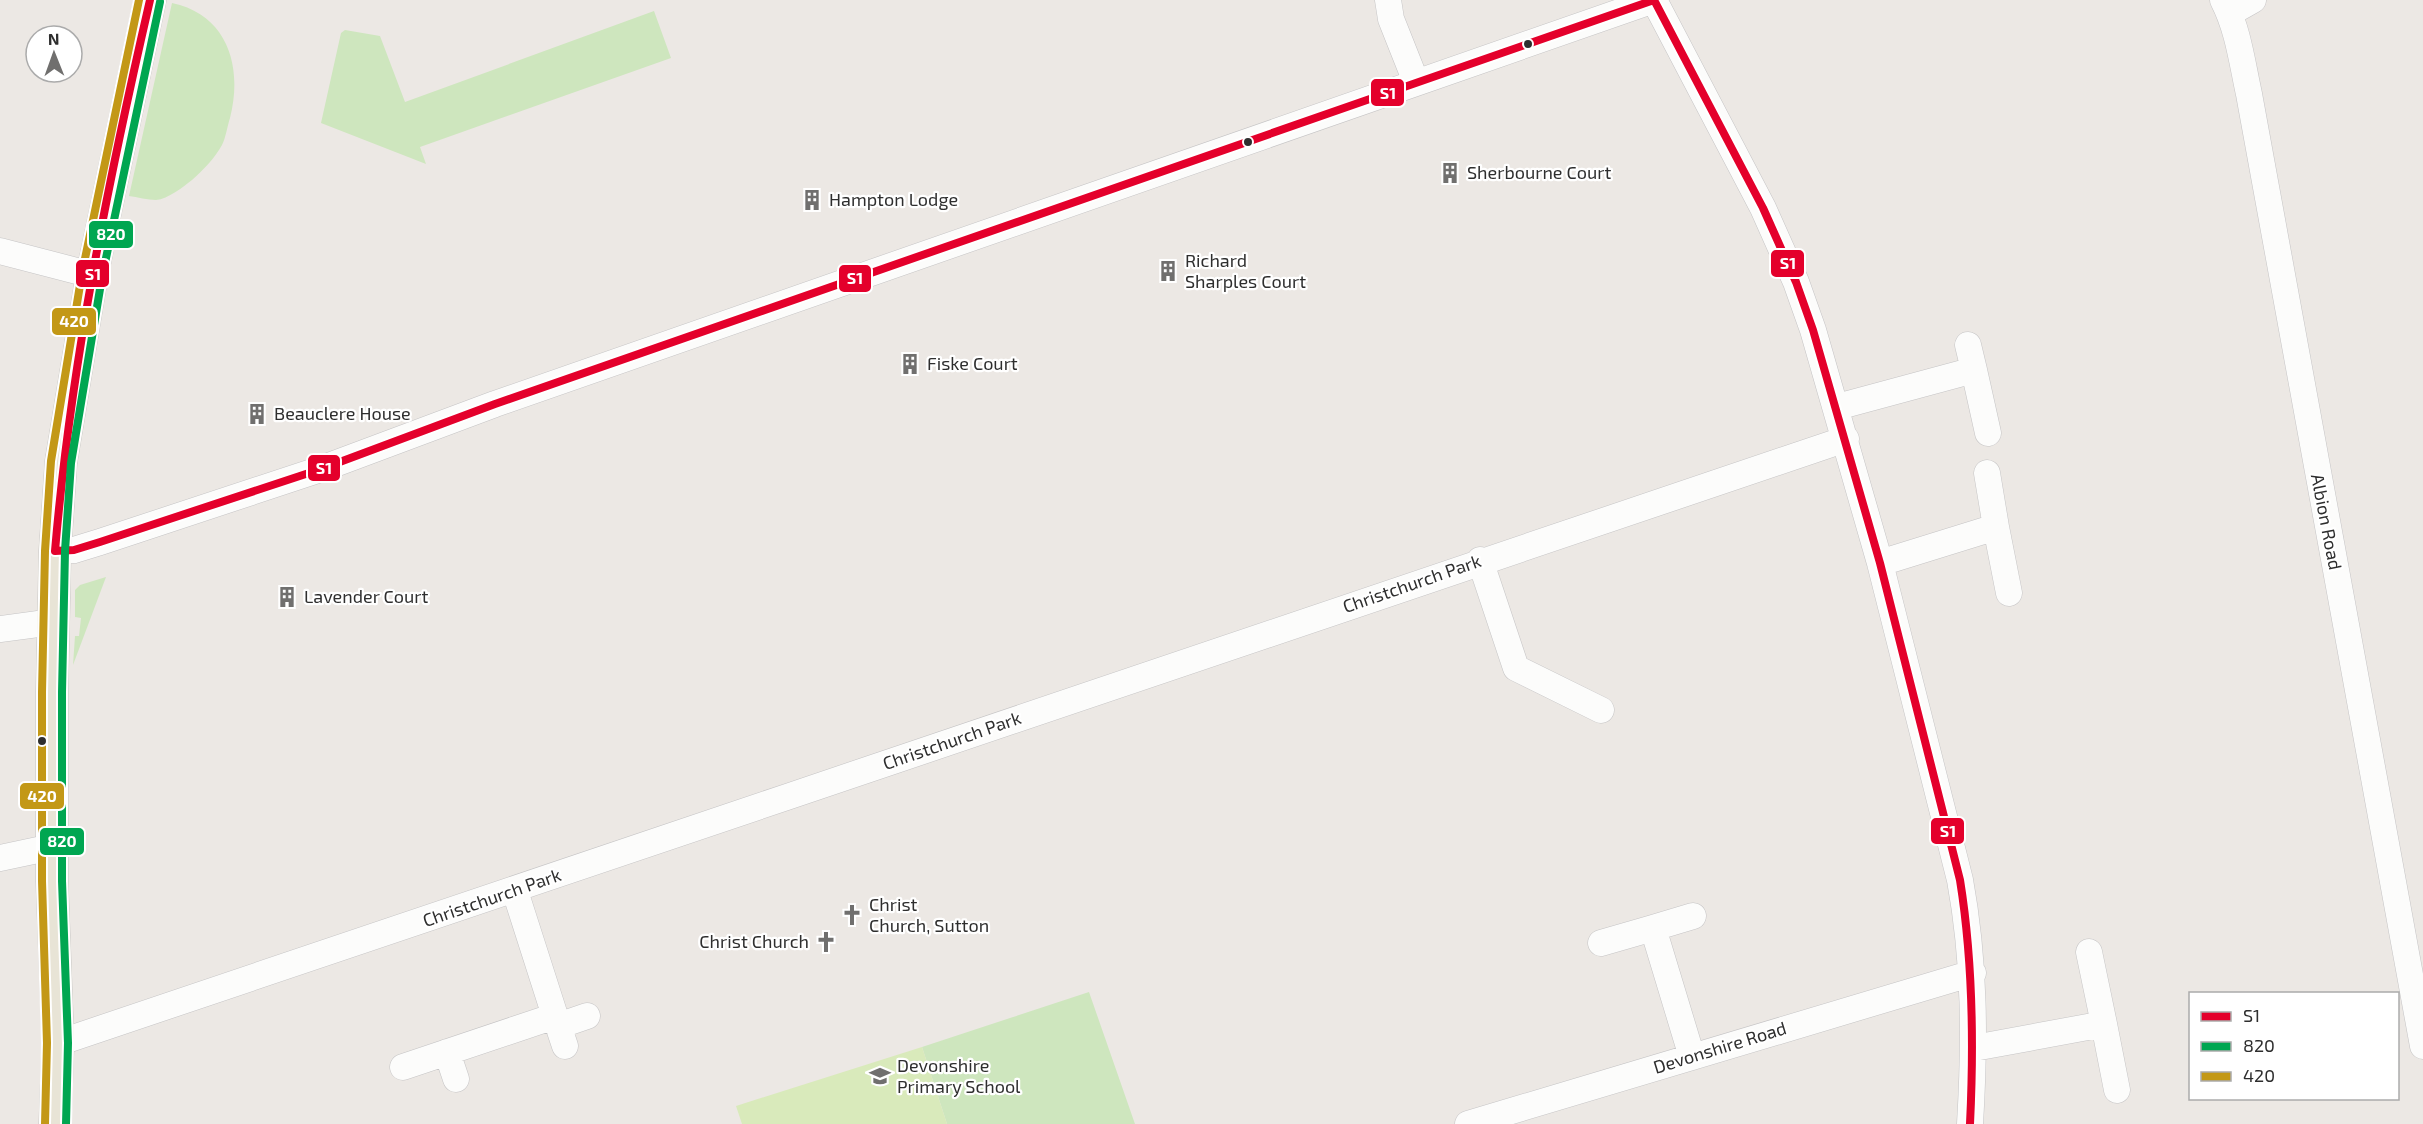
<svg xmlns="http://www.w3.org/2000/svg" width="2423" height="1124" font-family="'Exo 2',sans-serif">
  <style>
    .green { fill: #cee6be }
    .pitch { fill: #d9eabb }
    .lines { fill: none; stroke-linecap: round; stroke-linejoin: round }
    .minor-casing { stroke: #c5c4c5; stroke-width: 27 }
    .major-casing { stroke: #c6c5c4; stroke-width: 33 }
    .minor { stroke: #fcfcfb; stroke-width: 26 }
    .major { stroke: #e8e4d6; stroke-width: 32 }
    .bus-1-casing { stroke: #fff; stroke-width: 12 }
    .bus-2-casing { stroke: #fff; stroke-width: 12 }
    .bus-3-casing { stroke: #fff; stroke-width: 12 }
    .bus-1 { stroke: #e4002b; stroke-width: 8 }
    .bus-2 { stroke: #00a651; stroke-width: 8 }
    .bus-3 { stroke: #c39816; stroke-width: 8 }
    .bus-dot { fill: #2e2e2e; stroke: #fff; stroke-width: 2 }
    .labels { text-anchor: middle; stroke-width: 4.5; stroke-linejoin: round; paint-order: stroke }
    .poi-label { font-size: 18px; fill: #2e2e2e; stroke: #fff; text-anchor: start }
    .street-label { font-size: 18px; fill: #2e2e2e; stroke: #fff }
    .line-badge { stroke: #fff; stroke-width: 2 }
    .badge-label { font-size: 16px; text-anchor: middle; font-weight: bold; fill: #fff }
  </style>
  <rect width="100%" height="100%" fill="#ece8e4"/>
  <!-- green -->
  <path class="green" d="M 172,3 C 228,15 243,67 230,118 C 227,127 226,137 222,145 C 215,158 203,170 192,180 C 183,187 168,199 156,200 C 148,200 137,197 129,196 Z
    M 654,11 L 671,58 L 420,147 L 426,164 L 321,123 L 341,33 L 345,30 L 380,36 L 405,102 Z
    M 106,577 L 73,665 L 75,636 L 79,636 L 81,618 L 75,617 L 75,590 L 80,585 Z
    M 1089,992 L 1135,1124 L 947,1124 L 922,1047 Z"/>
  <!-- pitch -->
  <path class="pitch" d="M 922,1047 L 947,1124 L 742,1124 L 736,1106 Z"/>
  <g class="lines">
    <defs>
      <path id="minor" d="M 1388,0 L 1391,19 L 1416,82
        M 1654,0 L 1763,208 L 1796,282 L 1813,330 L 1880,563 L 1960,880 C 1975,962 1975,1041 1970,1124
        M 2223,0 C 2238,29 2242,62 2249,94 L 2423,1046
        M 2230,13 L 2253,0
        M 0,251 L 92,275
        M 1968,345 L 1974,370
        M 1837,407 L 1974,370 L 1988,433
        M 1987,473 L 1996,527
        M 55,551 L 74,550 L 100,542 L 321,469 L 495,404 L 1654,0
        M 1480,560 L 1516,668 L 1601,710
        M 1880,563 L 1996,527 L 2009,593
        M 0,629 L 53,622
        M 0,858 L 52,847
        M 1601,943 L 1653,928
        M 555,1016 L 565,1046
        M 2104,1024 L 2117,1090
        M 558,1026 L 587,1016
        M 58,1043 C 655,845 1249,636 1846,439
        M 1974,1048 L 2104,1024 L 2089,952
        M 447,1052 L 456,1079
        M 1692,1057 L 1653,928 L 1693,916
        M 403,1067 L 555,1016 L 515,891
        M 1468,1124 L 1973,973"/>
      <path id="major" d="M 55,1124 L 58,1043 L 52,881 L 52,692 L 55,551 L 61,462 L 92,275 L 150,0"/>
    </defs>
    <!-- minor casing -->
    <use href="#minor" class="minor-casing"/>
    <!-- major casing -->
    <use href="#major" class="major-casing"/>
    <!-- minor -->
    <use href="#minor" class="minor"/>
    <!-- major -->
    <use href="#major" class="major"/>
    <defs>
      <path id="bus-1" d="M 1654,0 L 1763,208 L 1796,282 L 1813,330 L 1880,563 L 1960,880 C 1973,961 1974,1042 1970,1124
        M 55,551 L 74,550 L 100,542 L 321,469 L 495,404 L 1654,0
        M 55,551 C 71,364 108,182 150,0"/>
      <path id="bus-2" d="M 66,1124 L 68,1043 L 62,881 L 62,692 L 65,551 L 71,463 L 102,277 L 160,2"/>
      <path id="bus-3" d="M 45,1124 L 47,1043 L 42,881 L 42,692 L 45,551 L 51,461 L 82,273 L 139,0"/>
    </defs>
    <!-- bus-1 casing -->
    <use href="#bus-1" class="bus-1-casing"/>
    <!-- bus-2 casing -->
    <use href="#bus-2" class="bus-2-casing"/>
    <!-- bus-3 casing -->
    <use href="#bus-3" class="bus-3-casing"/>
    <!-- bus-1 -->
    <use href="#bus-1" class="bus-1"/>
    <!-- bus-2 -->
    <use href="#bus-2" class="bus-2"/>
    <!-- bus-3 -->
    <use href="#bus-3" class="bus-3"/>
  </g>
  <!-- icons -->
  <defs>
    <symbol id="building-bare" viewBox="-9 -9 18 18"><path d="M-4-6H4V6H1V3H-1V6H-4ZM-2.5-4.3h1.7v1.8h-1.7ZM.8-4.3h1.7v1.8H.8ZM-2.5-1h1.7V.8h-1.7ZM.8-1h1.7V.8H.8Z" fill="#706f6e" stroke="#fff" stroke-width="2.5" paint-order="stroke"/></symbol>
    <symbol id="church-bare" viewBox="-9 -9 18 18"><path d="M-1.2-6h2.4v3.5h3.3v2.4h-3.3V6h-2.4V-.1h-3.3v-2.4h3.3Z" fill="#706f6e" stroke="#fff" stroke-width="2.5" paint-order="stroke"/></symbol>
    <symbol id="school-bare" viewBox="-9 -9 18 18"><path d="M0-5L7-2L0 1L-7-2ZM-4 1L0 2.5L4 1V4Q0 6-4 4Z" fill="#706f6e" stroke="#fff" stroke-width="2.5" paint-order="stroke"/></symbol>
  </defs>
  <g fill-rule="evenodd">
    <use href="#building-bare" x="1435" y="158" width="30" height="30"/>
    <use href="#building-bare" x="797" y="185" width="30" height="30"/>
    <use href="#building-bare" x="1153" y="256" width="30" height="30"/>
    <use href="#building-bare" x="895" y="349" width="30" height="30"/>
    <use href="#building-bare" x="242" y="399" width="30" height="30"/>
    <use href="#building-bare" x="272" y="582" width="30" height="30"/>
    <use href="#church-bare" x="837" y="900" width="30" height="30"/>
    <use href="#church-bare" x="811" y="927" width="30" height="30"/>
    <use href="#school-bare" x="865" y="1061" width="30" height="30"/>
  </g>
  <!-- markers -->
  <g class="bus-dot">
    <circle cx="1528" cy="44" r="5"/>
    <circle cx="1248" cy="142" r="5"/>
    <circle cx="42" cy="741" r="5"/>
  </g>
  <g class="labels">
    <!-- poi labels -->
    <g class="poi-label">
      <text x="1467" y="179">Sherbourne Court</text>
      <text x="829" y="206">Hampton Lodge</text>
      <text x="1185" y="267">Richard<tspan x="1185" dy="21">Sharples Court</tspan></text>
      <text x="927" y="370">Fiske Court</text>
      <text x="274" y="420">Beauclere House</text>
      <text x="304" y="603">Lavender Court</text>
      <text x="869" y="911">Christ<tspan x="869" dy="21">Church, Sutton</tspan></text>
      <text x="809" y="948" text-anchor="end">Christ Church</text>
      <text x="897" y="1072">Devonshire<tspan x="897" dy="21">Primary School</tspan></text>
    </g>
    <!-- street labels -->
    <g class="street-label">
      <text transform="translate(2326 522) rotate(79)" y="6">Albion Road</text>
      <text transform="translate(1412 584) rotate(-19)" y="6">Christchurch Park</text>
      <text transform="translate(952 741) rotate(-19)" y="6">Christchurch Park</text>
      <text transform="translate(492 898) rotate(-19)" y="6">Christchurch Park</text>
      <text transform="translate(1720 1048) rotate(-17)" y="6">Devonshire Road</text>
    </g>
  </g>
  <g class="line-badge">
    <rect x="1370" y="78" width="35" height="29" rx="6" fill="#e4002b"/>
    <rect x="88" y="220" width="46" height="29" rx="6" fill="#00a651"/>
    <rect x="1770" y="249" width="35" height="29" rx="6" fill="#e4002b"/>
    <rect x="75" y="259" width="35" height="29" rx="6" fill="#e4002b"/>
    <rect x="838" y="264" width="34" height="29" rx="6" fill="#e4002b"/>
    <rect x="51" y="307" width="46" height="29" rx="6" fill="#c39816"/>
    <rect x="307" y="454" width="34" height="28" rx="6" fill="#e4002b"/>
    <rect x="19" y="782" width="46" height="28" rx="6" fill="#c39816"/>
    <rect x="1930" y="817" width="35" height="28" rx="6" fill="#e4002b"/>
    <rect x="39" y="827" width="46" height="29" rx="6" fill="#00a651"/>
  </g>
  <g class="badge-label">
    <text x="1388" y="99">S1</text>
    <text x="111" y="240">820</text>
    <text x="1788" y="269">S1</text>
    <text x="93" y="280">S1</text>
    <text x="855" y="284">S1</text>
    <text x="74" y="327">420</text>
    <text x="324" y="474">S1</text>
    <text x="42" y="802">420</text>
    <text x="1948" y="837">S1</text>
    <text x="62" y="847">820</text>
  </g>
  <!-- legend -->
  <rect x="2189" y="992" width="210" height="108" fill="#ffffff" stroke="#ababab" stroke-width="1.5"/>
  <rect x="2201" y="1012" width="30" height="9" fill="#e4002b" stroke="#ababab" stroke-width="1.5"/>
  <text x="2243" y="1022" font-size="18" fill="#2e2e2e">S1</text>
  <rect x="2201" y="1042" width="30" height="9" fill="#00a651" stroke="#ababab" stroke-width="1.5"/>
  <text x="2243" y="1052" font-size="18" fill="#2e2e2e">820</text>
  <rect x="2201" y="1072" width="30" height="9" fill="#c39816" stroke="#ababab" stroke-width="1.5"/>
  <text x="2243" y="1082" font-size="18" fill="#2e2e2e">420</text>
  <!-- north arrow -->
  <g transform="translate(54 54) rotate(359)"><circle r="28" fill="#ffffff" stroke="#ababab" stroke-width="1.5"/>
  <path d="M0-4.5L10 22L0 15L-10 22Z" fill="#706f6e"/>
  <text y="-9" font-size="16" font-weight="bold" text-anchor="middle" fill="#2e2e2e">N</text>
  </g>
</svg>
